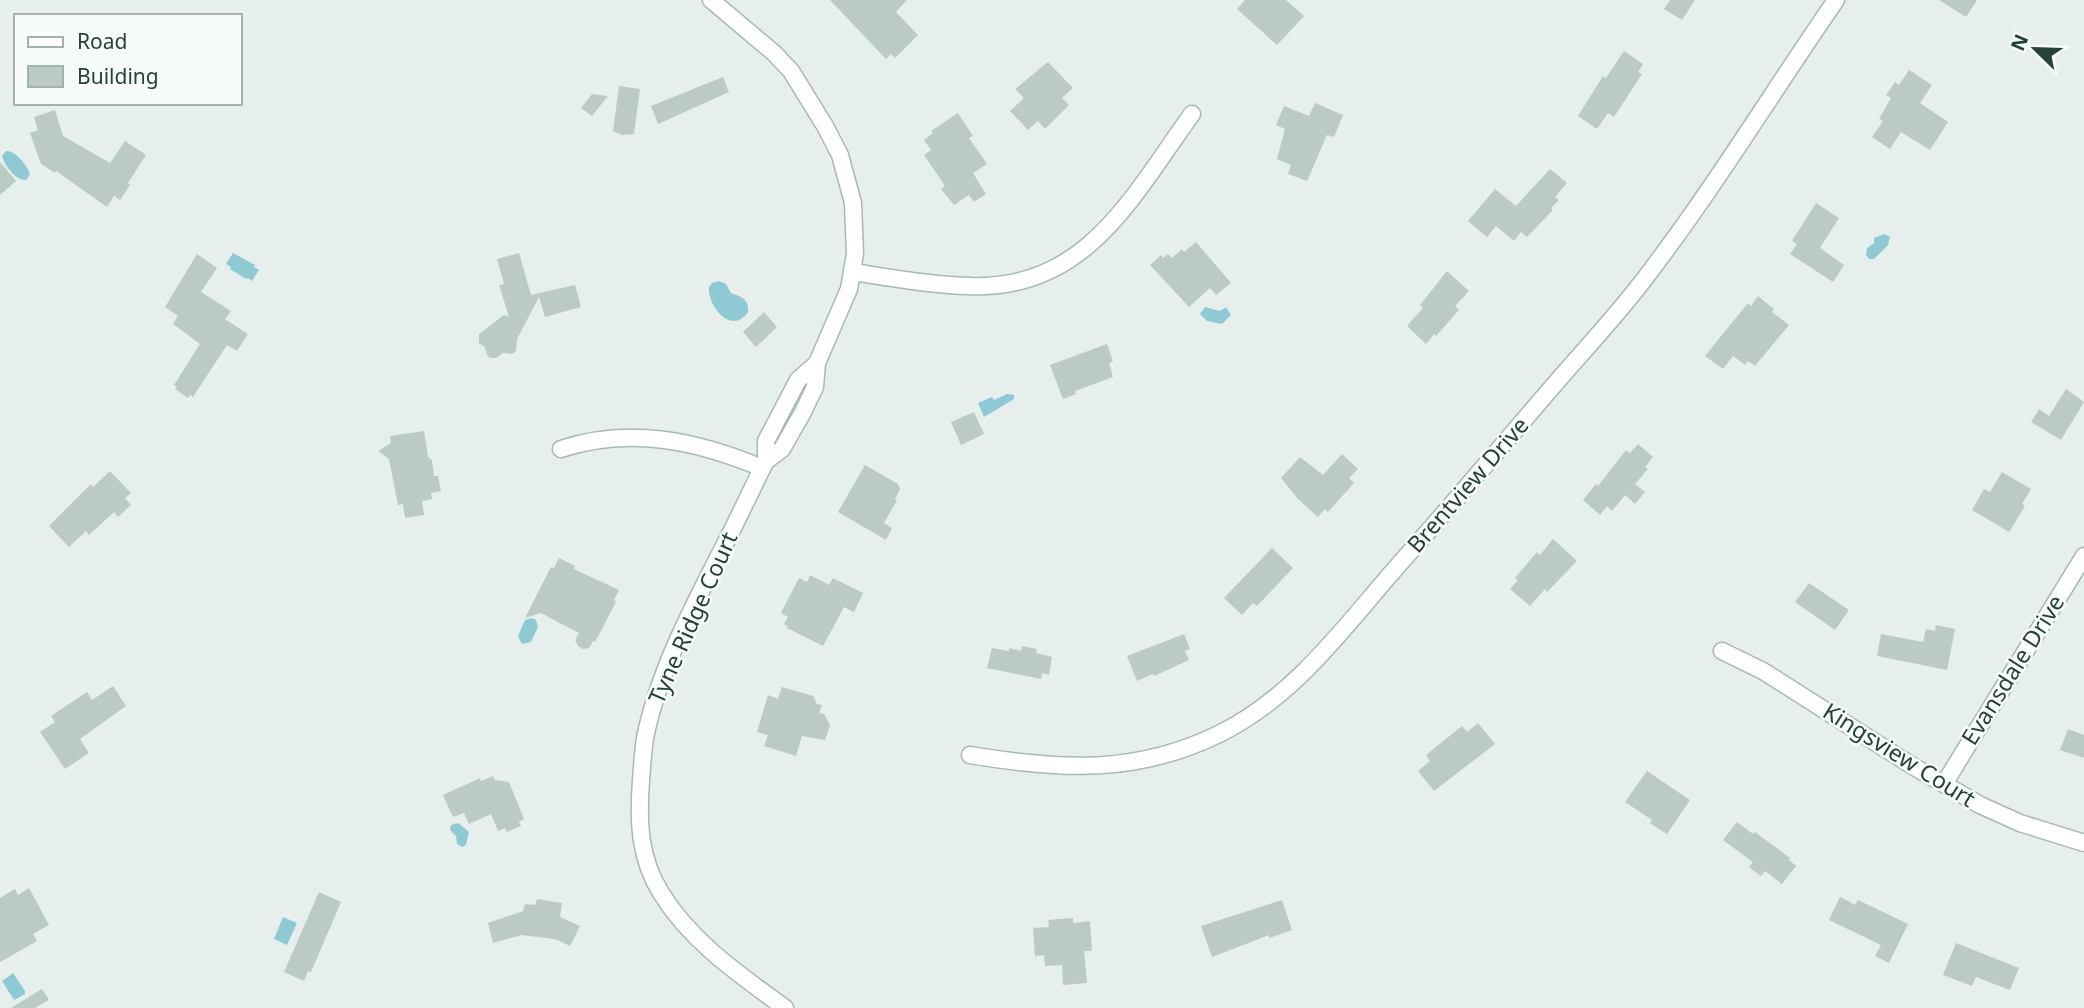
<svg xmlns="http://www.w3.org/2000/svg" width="2084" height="1008" font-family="'Noto Sans',sans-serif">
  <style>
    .water { fill: #8ec9d4 }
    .building { fill: #bbcac4 }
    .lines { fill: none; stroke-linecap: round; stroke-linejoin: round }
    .street-casing { stroke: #a8b8b2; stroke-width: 19 }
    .street { stroke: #fff; stroke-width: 16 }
    .labels { text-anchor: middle; stroke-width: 5; stroke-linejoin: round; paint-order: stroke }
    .street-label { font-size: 23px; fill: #24423a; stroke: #f7fbf9 }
  </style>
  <rect width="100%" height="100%" fill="#e6efeb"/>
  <!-- water -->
  <path class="water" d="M 6,151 C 15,150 27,165 30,174 L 26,180 C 15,180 5,166 2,156 Z
    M 1884,234 L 1890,237 L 1888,245 L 1874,259 L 1869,259 L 1866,255 L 1867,248 L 1874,243 L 1874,238 Z
    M 233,253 L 255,265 L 254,267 L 259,270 L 252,281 L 248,278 L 246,279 L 230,269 L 231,267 L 226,264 Z
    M 719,281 L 726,284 L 731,293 C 741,297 749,298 748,312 C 732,336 707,306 709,287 L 712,283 Z
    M 1205,307 L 1220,311 L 1226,307 L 1231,315 L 1222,324 L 1207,321 L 1200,314 Z
    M 1007,394 L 1014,395 L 1014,399 L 984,417 L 978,403 L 992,397 L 994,400 Z
    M 532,618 L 536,620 L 538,627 L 531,642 L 522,644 L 518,636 L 525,620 Z
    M 458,823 L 469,832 L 466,845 L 462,847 L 457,844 L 456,836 L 450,830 L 451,825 Z
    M 283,917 L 297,923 L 287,945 L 274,939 Z
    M 13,973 L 25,991 L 25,994 L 14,1000 L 2,981 Z"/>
  <!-- building -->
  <path class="building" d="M 830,0 L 907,0 L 896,12 L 918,35 L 895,58 L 891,54 L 886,59 Z
    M 1245,0 L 1286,0 L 1304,16 L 1277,45 L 1237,9 Z
    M 1670,0 L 1695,0 L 1682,20 L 1664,9 Z
    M 1939,0 L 1977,0 L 1966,17 Z
    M 1624,51 L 1643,64 L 1638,72 L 1642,74 L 1614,117 L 1608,113 L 1597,129 L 1578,116 L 1603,76 L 1606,78 Z
    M 1048,62 L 1073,88 L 1062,98 L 1069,105 L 1045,129 L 1038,121 L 1028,130 L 1010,111 L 1024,98 L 1015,89 Z
    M 1909,70 L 1932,85 L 1920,103 L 1948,122 L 1930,150 L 1901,132 L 1890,149 L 1872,137 L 1883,121 L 1879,119 L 1891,98 L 1886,95 L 1895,82 L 1899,85 Z
    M 723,77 L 729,92 L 658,124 L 651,106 Z
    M 619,86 L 640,89 L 634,134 L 622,135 L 613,131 Z
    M 592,94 L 608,96 L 592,116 L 581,108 Z
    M 1315,103 L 1343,115 L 1334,137 L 1327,135 L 1307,181 L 1288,174 L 1291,165 L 1277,159 L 1285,129 L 1276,125 L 1284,106 L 1309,116 Z
    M 55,110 L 63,136 L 110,163 L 125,141 L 146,155 L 128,183 L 130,185 L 120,200 L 114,196 L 107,207 L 56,171 L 55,173 L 41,164 L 30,133 L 38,130 L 34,117 Z
    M 958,113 L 973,136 L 969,138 L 987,164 L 973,173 L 986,194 L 974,202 L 969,195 L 954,205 L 941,189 L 945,186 L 924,155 L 931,150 L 924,140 L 933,133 L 931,131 Z
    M 0,162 L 16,181 L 0,195 Z
    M 1550,169 L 1567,183 L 1555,197 L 1559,200 L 1551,208 L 1553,210 L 1527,237 L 1521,232 L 1514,241 L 1496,226 L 1487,237 L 1468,221 L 1495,189 L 1516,206 Z
    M 1816,203 L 1839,218 L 1820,248 L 1844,265 L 1833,282 L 1790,254 L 1797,244 L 1792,241 Z
    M 1196,242 L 1231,283 L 1216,295 L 1210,288 L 1189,307 L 1150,265 L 1161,255 L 1163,258 L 1168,254 L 1172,258 L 1182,249 L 1184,252 Z
    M 519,253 L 531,295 L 575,285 L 581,307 L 545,317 L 539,297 L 517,339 L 516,351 L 512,354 L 503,353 L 496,358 L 490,358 L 487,355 L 485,347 L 479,343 L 479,334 L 504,315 L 509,317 L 499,285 L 504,284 L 497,259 Z
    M 197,254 L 217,268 L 201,292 L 231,311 L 225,319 L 248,334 L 237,351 L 227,345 L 193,397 L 190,395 L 188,398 L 175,389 L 177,387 L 174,385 L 200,344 L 173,324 L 178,316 L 165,307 Z
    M 1447,271 L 1469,291 L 1455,306 L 1459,310 L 1436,336 L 1434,334 L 1426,344 L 1407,326 L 1423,308 L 1420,305 Z
    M 1758,296 L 1774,309 L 1772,312 L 1789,325 L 1755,366 L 1748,361 L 1745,365 L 1733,356 L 1723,369 L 1705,356 L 1748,303 L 1751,306 Z
    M 764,312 L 777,327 L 756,347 L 743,332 Z
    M 1107,344 L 1113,361 L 1109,363 L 1113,377 L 1075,391 L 1076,394 L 1063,399 L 1050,365 Z
    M 2066,389 L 2084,402 L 2061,440 L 2031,422 L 2039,409 L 2049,416 Z
    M 974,412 L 984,434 L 961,445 L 951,422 Z
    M 424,431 L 428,457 L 432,460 L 434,476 L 438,476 L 441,491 L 431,493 L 432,499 L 422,501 L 424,515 L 405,518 L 403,504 L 398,505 L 389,459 L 378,451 L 391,443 L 390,436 Z
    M 1638,444 L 1653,457 L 1645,467 L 1648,469 L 1635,484 L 1645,492 L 1635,504 L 1625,495 L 1612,511 L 1607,506 L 1600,515 L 1583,500 L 1596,484 L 1598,486 L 1626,450 L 1630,453 Z
    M 1342,454 L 1358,469 L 1349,478 L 1354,483 L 1328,512 L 1325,509 L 1318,517 L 1299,500 L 1281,478 L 1300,457 L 1323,475 Z
    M 865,465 L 898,484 L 900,489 L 895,499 L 897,500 L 884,523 L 892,528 L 886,540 L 838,512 Z
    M 110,471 L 131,493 L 125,498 L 131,505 L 118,517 L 114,512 L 89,535 L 86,531 L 69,547 L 49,526 L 91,484 L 93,487 Z
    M 2002,472 L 2031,489 L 2022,504 L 2025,506 L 2009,532 L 1972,510 L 1984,489 L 1990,492 Z
    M 1553,539 L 1577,561 L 1547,592 L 1545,589 L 1530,606 L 1510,589 L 1518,580 L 1515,578 L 1537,552 L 1540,555 Z
    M 1272,548 L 1293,568 L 1257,606 L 1253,603 L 1242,615 L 1224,598 Z
    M 559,558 L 575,566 L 574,569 L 619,590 L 614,600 L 616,602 L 595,642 L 593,641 L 589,648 L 583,649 L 578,646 L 575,640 L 579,633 L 541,613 L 525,618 L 551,567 L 554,568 Z
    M 810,575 L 829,585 L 833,578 L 863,593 L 854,612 L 844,607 L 823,646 L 787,628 L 788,626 L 784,624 L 788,617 L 781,613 L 799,578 L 807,582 Z
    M 1809,583 L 1849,610 L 1835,630 L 1795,602 Z
    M 1936,625 L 1955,629 L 1947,670 L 1877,656 L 1881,634 L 1923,642 L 1926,629 L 1935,631 Z
    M 1184,634 L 1190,649 L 1185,651 L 1189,660 L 1154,676 L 1153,674 L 1137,681 L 1127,656 Z
    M 1022,646 L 1037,649 L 1036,653 L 1052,657 L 1049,675 L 1042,673 L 1041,679 L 987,668 L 992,648 L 1009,651 L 1009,648 L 1021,651 Z
    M 113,686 L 126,706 L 80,739 L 89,753 L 65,769 L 40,732 L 55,722 L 51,716 L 87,692 L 92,700 Z
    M 782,687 L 813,696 L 817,704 L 822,705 L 819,713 L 824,714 L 830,725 L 825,740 L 802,736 L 796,756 L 764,746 L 768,735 L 757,732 L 768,695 L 778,699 Z
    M 1478,723 L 1495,744 L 1434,791 L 1418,771 L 1430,761 L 1426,755 L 1462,726 L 1467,732 Z
    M 2068,729 L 2084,735 L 2084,758 L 2060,750 Z
    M 1647,771 L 1690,800 L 1667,834 L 1650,823 L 1652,820 L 1625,802 Z
    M 493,776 L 495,780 L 509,782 L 524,819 L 519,822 L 521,826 L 507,832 L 505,828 L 498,831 L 491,814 L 469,824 L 464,813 L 453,817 L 443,795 L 480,778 L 481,781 Z
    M 1737,822 L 1753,834 L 1755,832 L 1790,858 L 1789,860 L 1796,866 L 1782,884 L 1765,871 L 1761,876 L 1749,867 L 1753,862 L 1723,840 Z
    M 29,888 L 49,925 L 33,934 L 37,941 L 0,962 L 0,898 L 15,889 L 18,895 Z
    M 319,892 L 341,902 L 311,972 L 308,971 L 304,981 L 284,972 Z
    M 1840,897 L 1855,905 L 1858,900 L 1908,924 L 1889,963 L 1875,956 L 1881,945 L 1829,920 Z
    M 537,899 L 562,903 L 560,917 L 580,926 L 570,946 L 555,939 L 521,935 L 493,943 L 488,923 L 523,911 L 525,904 L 535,905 Z
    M 1282,900 L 1292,930 L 1269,938 L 1269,935 L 1212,957 L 1201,926 Z
    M 1073,918 L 1073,923 L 1090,921 L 1092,951 L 1084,951 L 1087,983 L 1063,985 L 1062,965 L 1045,966 L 1044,955 L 1035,956 L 1033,928 L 1049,927 L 1048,920 Z
    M 1956,943 L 2019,968 L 2010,990 L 1976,977 L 1972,986 L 1943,975 Z
    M 42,989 L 49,1000 L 35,1008 L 11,1008 Z"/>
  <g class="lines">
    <defs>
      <path id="street" d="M 711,0 L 774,53 L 791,71 L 825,126 L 840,155 L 853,203 L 855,254 L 849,289 L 817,363 L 815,387 L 803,412 L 782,449 L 766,461 C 752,488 740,515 726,542 C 694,605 659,669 645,738 C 643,752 642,766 641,780 C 638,821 639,858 661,893 C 691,942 740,975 785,1008
        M 853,272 C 892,278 931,285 970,286 C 1086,291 1133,195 1192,114
        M 561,449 C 629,426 698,441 762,468
        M 766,461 L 766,441 L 798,380 L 817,363
        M 1722,651 L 1763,671 L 1911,765 L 1980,805 L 2020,823 L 2084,843
        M 970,755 C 1060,770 1137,775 1221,733 C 1297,695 1347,623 1402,561 C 1454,503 1503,444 1554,385 C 1586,348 1620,312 1649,273 C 1716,185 1773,91 1836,0
        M 1944,784 L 2084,556"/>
    </defs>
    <!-- street casing -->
    <use href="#street" class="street-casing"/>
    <!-- street -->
    <use href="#street" class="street"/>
  </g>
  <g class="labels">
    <!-- street labels -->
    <g class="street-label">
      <text transform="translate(1468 485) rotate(-49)" y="8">Brentview Drive</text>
      <text transform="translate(693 618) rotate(-66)" y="8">Tyne Ridge Court</text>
      <text transform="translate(2013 670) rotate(-58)" y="8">Evansdale Drive</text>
      <text transform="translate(1899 755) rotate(32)" y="8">Kingsview Court</text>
    </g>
  </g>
  <!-- legend -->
  <rect x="14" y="14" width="228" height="91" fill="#f7fbf9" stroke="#a3b1ad" stroke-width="2"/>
  <rect x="28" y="37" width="35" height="10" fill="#ffffff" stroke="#a3b1ad" stroke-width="2"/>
  <text x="77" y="49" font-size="21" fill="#24423a">Road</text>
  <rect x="28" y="66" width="35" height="21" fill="#bbcac4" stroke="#a3b1ad" stroke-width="2"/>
  <text x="77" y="84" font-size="21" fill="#24423a">Building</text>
  <!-- north arrow -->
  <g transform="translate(2035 49) rotate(293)" stroke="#f7fbf9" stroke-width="5" paint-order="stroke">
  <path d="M0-5L12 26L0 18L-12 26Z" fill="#24423a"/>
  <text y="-10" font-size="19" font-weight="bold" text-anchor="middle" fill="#24423a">N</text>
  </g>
</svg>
